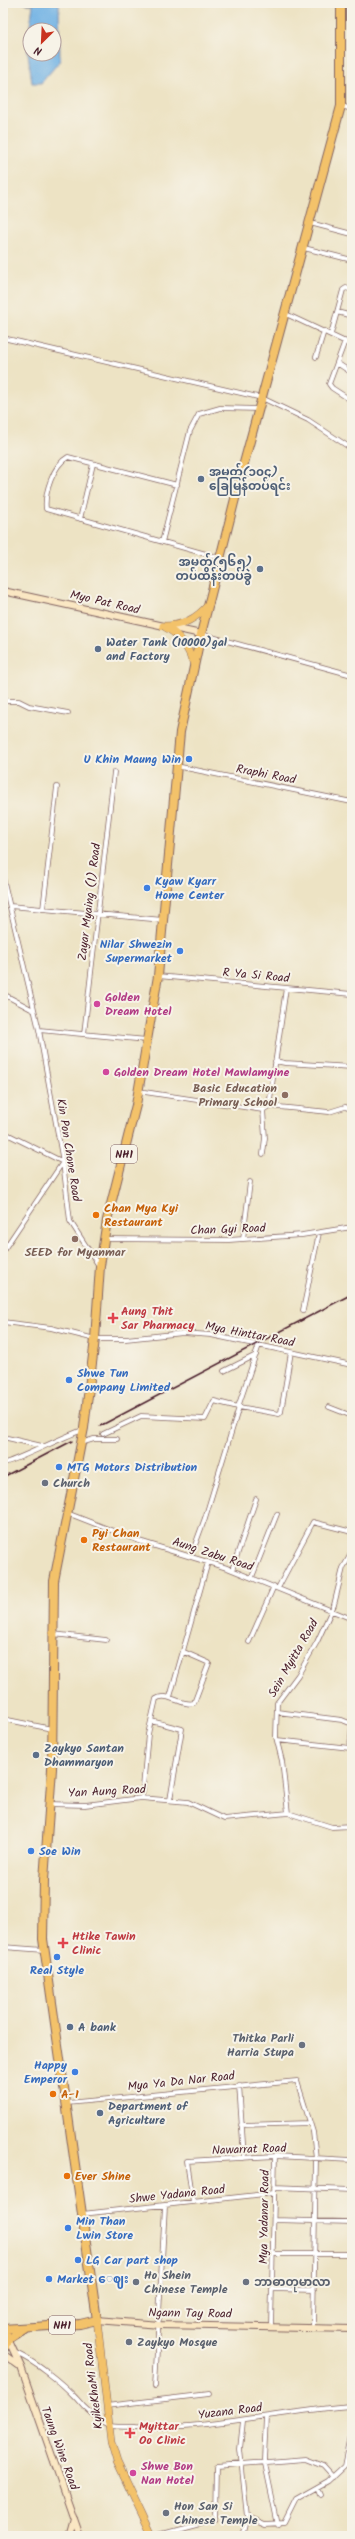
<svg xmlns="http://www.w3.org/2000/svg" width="355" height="2539" font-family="Kalam,'Noto Sans Myanmar',sans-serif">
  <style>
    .water { fill: #6eb1e4; stroke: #5c6888; fill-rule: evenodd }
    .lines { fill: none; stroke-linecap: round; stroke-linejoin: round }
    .street-casing { stroke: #836461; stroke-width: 5.5 }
    .secondary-casing { stroke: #836461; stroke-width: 8 }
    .primary-casing { stroke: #836461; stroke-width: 8 }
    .highway-casing { stroke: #836461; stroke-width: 10 }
    .street { stroke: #fff; stroke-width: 4 }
    .secondary { stroke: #fae7c3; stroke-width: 6 }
    .primary { stroke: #f3c26a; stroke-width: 7 }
    .highway { stroke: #f3c26a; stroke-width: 8 }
    .rail { stroke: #4a1f2b; stroke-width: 1.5 }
    .service-dot { fill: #5c6f8a; stroke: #f7f3e8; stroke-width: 1.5 }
    .shop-dot { fill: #3f7fe0; stroke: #f7f3e8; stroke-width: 1.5 }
    .hotel-dot { fill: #d1479c; stroke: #f7f3e8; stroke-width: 1.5 }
    .education-dot { fill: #8d6e63; stroke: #f7f3e8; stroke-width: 1.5 }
    .food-dot { fill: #e8710a; stroke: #f7f3e8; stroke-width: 1.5 }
    .health-dot { fill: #e0444e; stroke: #f7f3e8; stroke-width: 1.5 }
    .worship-dot { fill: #6b7280; stroke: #f7f3e8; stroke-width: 1.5 }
    .labels { text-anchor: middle; stroke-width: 4; stroke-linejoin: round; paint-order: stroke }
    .shield { fill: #f7f3e8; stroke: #7e5f64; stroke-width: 1 }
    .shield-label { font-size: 11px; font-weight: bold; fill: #4a1f2b }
    .service-label { font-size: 12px; font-weight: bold; fill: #4e5e75; stroke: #f7f3e8; text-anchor: start }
    .street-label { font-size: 12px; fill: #4a1f2b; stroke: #f7f3e8 }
    .shop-label { font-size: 12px; font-weight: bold; fill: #366cbe; stroke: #f7f3e8; text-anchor: start }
    .hotel-label { font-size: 12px; font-weight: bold; fill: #b23c85; stroke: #f7f3e8; text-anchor: start }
    .education-label { font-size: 12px; font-weight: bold; fill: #785e54; stroke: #f7f3e8; text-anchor: end }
    .food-label { font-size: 12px; font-weight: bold; fill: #c56008; stroke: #f7f3e8; text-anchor: start }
    .health-label { font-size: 12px; font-weight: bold; fill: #be3a42; stroke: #f7f3e8; text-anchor: start }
    .worship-label { font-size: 12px; font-weight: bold; fill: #5b616d; stroke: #f7f3e8; text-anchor: start }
  </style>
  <rect width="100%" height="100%" fill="#f7f3e8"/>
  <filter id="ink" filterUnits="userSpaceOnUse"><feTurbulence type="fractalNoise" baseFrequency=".025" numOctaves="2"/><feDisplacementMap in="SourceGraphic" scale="8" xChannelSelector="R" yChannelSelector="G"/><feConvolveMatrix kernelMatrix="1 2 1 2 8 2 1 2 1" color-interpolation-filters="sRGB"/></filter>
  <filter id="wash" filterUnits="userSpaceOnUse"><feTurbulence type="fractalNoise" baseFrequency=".012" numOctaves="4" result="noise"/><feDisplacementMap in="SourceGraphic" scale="16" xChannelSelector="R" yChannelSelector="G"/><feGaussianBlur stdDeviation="0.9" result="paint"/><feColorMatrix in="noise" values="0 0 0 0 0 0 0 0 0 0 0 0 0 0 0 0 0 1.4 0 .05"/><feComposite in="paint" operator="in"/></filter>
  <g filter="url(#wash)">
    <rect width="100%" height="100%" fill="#ede3c4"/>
    <!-- water -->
    <path class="water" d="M 23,3 L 59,3 L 60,61 L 41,83 L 32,83 L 27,46 L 33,5 ZM 30,30 L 54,30 L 54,54 L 30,54 Z"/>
  </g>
  <g filter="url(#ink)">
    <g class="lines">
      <defs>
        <path id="street" d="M 341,106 L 352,109
          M 310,223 L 352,234
          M 304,248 L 352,260
          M 337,312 L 352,316
          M 286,314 L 352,345
          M 331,334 L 343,290 L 346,288 L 352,290
          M 3,338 L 262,398 L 308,420 L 352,449
          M 345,341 L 329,384 L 332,388 L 352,401
          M 316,357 L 324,331
          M 337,363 L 352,373
          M 177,485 L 68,457 C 53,465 44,494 46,509 L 220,558
          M 80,519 L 93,464
          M 162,542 L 190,431 L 199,414 L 220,408 L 259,409
          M 201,634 L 352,675
          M 3,701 L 19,701 L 29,706 L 68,713
          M 176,766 L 352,802
          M 3,878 L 39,1030 L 63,1162 L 70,1221 L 99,1266
          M 10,906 L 163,920
          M 43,909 L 57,787
          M 158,976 L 352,994
          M 3,994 L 33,1010
          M 39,1030 L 147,1040
          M 84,1034 L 114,772
          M 275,1061 L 285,1063 L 352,1067
          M 138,1091 L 263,1110 L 269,1106 L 329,1112 L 345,1107 L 352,1109
          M 269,1106 L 286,988
          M 263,1110 L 265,1138 L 263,1154
          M 3,1132 L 63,1162 L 3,1251
          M 104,1239 L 229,1240 L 302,1235 L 352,1227
          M 243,1239 L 250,1182
          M 303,1310 L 319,1233
          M 3,1322 L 51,1328 L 95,1339 L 126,1339 L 183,1333 L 211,1335 L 352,1365
          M 224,1371 L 256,1355
          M 329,1407 L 352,1416
          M 103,1434 L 141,1416 L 205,1419 L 214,1401 L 238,1407 L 259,1345
          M 3,1437 L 42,1446
          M 81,1443 L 94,1439 L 117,1439
          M 3,1463 C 10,1464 68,1434 83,1430
          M 67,1513 L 139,1541 L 227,1568 L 352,1619
          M 191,1556 L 205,1518 L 239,1407 L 279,1414 L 281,1412 L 291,1352
          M 232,1570 L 256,1499
          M 252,1577 L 277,1514
          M 278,1588 L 313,1522 L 352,1532
          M 53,1634 L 106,1640
          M 249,1642 L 274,1586
          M 170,1697 L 208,1562
          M 277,1712 L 342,1720 L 352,1724 L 350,1748 L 277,1740
          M 3,1719 L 52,1729
          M 151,1721 L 182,1729 L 170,1800
          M 142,1798 L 148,1734 L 156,1699 C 167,1691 182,1707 194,1703 L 209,1663 L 184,1652
          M 49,1804 L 85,1805 L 141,1798 L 188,1802 L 224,1819 L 288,1813 L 332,1827 L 352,1826
          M 288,1813 L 282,1761 L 276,1737 L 277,1703 L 298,1675 L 317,1642 L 334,1605 L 343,1568 L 352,1552
          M 3,1947 L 44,1950
          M 239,2085 L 244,2158
          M 67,2103 L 297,2081 L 313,2132 L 316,2158 L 313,2327
          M 241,2125 L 310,2123
          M 274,2187 L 352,2190
          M 193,2202 L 187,2161 L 275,2156 L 352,2160
          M 82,2214 L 274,2193
          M 274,2220 L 352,2222
          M 273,2254 L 352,2254
          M 272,2289 L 314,2290
          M 271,2326 L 275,2156
          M 16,2353 C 37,2363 60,2381 76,2398 C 85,2409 95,2418 108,2425 C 115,2428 127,2426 135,2427 C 208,2430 279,2411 352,2406
          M 155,2386 L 165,2206
          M 106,2406 L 209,2394
          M 266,2417 L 264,2459 L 278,2525
          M 317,2487 L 320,2494
          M 247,2517 L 264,2524 L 284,2523 L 296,2499 L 328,2481 L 344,2466 L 352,2427
          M 151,2536 L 215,2519 L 216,2466 L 305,2459 L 323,2466 L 333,2477
          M 242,2536 L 247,2517 L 240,2449 L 243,2421"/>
        <path id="secondary" d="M 3,591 L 201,634
          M 97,2320 L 160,2325 L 352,2329
          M 9,2341 L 21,2367 L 80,2536
          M 3,2354 L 21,2367
          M 69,2536 L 74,2518"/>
        <path id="primary" d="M 163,626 C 183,626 196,619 209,604
          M 165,627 C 181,635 189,649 194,665
          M 97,2320 L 111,2442 L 117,2462 L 152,2536"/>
        <path id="highway" d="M 3,2329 L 80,2324 L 97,2320 L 43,1939 L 44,1880 L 52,1769 L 54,1581 L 84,1428 L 95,1339 L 100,1266 L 107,1220 L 136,1105 L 158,976 L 180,732 L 201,634 L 244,463 L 341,106 L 341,3
          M 3,2330 L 9,2339 L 3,2349
          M 9,2339 L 26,2328"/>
      </defs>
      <!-- street casing -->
      <use href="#street" class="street-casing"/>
      <!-- secondary casing -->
      <use href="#secondary" class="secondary-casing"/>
      <!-- primary casing -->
      <use href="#primary" class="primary-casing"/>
      <!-- highway casing -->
      <use href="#highway" class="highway-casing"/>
      <!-- street -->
      <use href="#street" class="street"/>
      <!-- secondary -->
      <use href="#secondary" class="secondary"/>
      <!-- primary -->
      <use href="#primary" class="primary"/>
      <!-- highway -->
      <use href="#highway" class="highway"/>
      <!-- rail -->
      <path class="rail" d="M 100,1426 L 352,1294
        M 3,1477 L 72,1441"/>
    </g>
  </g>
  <!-- markers -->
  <g class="service-dot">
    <circle cx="201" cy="479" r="4"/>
    <circle cx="260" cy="569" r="4"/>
    <circle cx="98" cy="649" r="4"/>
    <circle cx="36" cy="1755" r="4"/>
    <circle cx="70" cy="2027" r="4"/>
    <circle cx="100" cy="2113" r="4"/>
  </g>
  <g class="shop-dot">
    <circle cx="189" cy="759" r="4"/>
    <circle cx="147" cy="888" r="4"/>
    <circle cx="180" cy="951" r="4"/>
    <circle cx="69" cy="1380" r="4"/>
    <circle cx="59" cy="1467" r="4"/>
    <circle cx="31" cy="1851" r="4"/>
    <circle cx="57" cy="1957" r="4"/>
    <circle cx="75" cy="2072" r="4"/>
    <circle cx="68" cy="2228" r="4"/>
    <circle cx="78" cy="2260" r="4"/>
    <circle cx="49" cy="2279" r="4"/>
  </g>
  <g class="hotel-dot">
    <circle cx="97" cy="1004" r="4"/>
    <circle cx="106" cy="1072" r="4"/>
    <circle cx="133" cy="2473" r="4"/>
  </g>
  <g class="education-dot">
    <circle cx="285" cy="1095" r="4"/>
    <circle cx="75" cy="1239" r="4"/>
  </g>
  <g class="food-dot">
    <circle cx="96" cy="1215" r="4"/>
    <circle cx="84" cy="1540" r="4"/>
    <circle cx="53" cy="2094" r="4"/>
    <circle cx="67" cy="2176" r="4"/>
  </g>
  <g class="health-dot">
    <path d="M111 1312h4v4h4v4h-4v4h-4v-4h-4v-4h4z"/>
    <path d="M61 1937h4v4h4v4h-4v4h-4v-4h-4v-4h4z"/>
    <path d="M128 2427h4v4h4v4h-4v4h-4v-4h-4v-4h4z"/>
  </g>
  <g class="worship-dot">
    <circle cx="45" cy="1483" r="4"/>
    <circle cx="302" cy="2045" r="4"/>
    <circle cx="136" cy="2282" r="4"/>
    <circle cx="246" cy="2282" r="4"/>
    <circle cx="129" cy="2342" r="4"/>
    <circle cx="166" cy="2513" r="4"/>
  </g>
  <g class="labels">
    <!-- shield labels -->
    <g class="shield">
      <rect x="111" y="1145" width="26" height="18" rx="3"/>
      <rect x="49" y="2316" width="26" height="18" rx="3"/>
    </g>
    <g class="shield-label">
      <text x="124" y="1158">NH1</text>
      <text x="62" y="2329">NH1</text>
    </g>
    <!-- service labels -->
    <g class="service-label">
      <text x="209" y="476">အမှတ်(၁၀၄)<tspan x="209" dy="14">ခြေမြန်တပ်ရင်း</tspan></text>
      <text x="252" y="566" text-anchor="end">အမှတ်(၅၆၅)<tspan x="252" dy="14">တပ်ထိန်းတပ်ခွဲ</tspan></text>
      <text x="106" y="646">Water Tank (10000)gal<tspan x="106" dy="14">and Factory</tspan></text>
      <text x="44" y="1752">Zaykyo Santan<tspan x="44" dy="14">Dhammaryon</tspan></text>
      <text x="78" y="2031">A bank</text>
      <text x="108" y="2110">Department of<tspan x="108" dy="14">Agriculture</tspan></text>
    </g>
    <!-- street labels -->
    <g class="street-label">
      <text transform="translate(105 602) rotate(13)" y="4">Myo Pat Road</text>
      <text transform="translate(266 774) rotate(11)" y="4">Rraphi Road</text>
      <text transform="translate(89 902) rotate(-83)" y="4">Zayar Myaing (1) Road</text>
      <text transform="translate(256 975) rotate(5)" y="4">R Ya Si Road</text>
      <text transform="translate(69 1150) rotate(81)" y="4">Kin Pon Chone Road</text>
      <text transform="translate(228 1229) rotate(-2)" y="4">Chan Gyi Road</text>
      <text transform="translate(250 1334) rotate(11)" y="4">Mya Hinttar Road</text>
      <text transform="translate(213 1554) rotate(18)" y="4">Aung Zabu Road</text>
      <text transform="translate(293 1658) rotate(-60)" y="4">Sein Myitta Road</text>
      <text transform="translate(107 1791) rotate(-3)" y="4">Yan Aung Road</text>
      <text transform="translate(181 2081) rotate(-6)" y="4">Mya Ya Da Nar Road</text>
      <text transform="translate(249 2149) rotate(-2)" y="4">Nawarrat Road</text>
      <text transform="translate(177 2194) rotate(-6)" y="4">Shwe Yadana Road</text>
      <text transform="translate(264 2217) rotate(-89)" y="4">Mya Yadanar Road</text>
      <text transform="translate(190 2313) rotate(1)" y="4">Ngann Tay Road</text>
      <text transform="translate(93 2386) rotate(-97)" y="4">KyikeKhaMi Road</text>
      <text transform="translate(230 2411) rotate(-7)" y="4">Yuzana Road</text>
      <text transform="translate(60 2448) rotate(70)" y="4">Taung Wine Road</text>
    </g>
    <!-- shop labels -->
    <g class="shop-label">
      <text x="181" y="763" text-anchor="end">U Khin Maung Win</text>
      <text x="155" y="885">Kyaw Kyarr<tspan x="155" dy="14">Home Center</tspan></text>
      <text x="172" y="948" text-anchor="end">Nilar Shwezin<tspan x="172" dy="14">Supermarket</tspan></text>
      <text x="77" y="1377">Shwe Tun<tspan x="77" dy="14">Company Limited</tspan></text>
      <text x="67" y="1471">MTG Motors Distribution</text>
      <text x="39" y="1855">Soe Win</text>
      <text x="57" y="1974" text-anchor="middle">Real Style</text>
      <text x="67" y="2069" text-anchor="end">Happy<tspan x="67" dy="14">Emperor</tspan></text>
      <text x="76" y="2225">Min Than<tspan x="76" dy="14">Lwin Store</tspan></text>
      <text x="86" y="2264">LG Car part shop</text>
      <text x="57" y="2283">Market ေဈး</text>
    </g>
    <!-- hotel labels -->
    <g class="hotel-label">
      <text x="105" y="1001">Golden<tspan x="105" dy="14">Dream Hotel</tspan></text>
      <text x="114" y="1076">Golden Dream Hotel Mawlamyine</text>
      <text x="141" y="2470">Shwe Bon<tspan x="141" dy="14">Nan Hotel</tspan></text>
    </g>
    <!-- education labels -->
    <g class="education-label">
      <text x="277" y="1092">Basic Education<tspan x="277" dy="14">Primary School</tspan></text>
      <text x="75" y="1256" text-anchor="middle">SEED for Myanmar</text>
    </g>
    <!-- food labels -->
    <g class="food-label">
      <text x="104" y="1212">Chan Mya Kyi<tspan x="104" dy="14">Restaurant</tspan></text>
      <text x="92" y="1537">Pyi Chan<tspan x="92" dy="14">Restaurant</tspan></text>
      <text x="61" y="2098">A-1</text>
      <text x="75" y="2180">Ever Shine</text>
    </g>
    <!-- health labels -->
    <g class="health-label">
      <text x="121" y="1315">Aung Thit<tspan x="121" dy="14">Sar Pharmacy</tspan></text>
      <text x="72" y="1940">Htike Tawin<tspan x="72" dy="14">Clinic</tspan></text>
      <text x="139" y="2430">Myittar<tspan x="139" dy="14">Oo Clinic</tspan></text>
    </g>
    <!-- worship labels -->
    <g class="worship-label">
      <text x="53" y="1487">Church</text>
      <text x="294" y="2042" text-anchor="end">Thitka Parli<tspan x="294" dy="14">Harria Stupa</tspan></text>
      <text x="144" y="2279">Ho Shein<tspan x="144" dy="14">Chinese Temple</tspan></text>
      <text x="254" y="2286">ဘာဓာတုမာလာ</text>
      <text x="137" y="2346">Zaykyo Mosque</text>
      <text x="174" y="2510">Hon San Si<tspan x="174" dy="14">Chinese Temple</tspan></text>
    </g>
  </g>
  <!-- margin -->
  <rect width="355" height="2539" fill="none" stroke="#f7f3e8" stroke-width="16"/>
  <!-- north arrow -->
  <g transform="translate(42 42) rotate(204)"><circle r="19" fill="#f7f3e8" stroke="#b29e9c"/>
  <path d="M0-3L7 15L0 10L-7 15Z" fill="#c8321e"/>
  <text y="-6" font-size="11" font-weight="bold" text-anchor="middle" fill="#4a1f2b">N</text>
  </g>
</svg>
